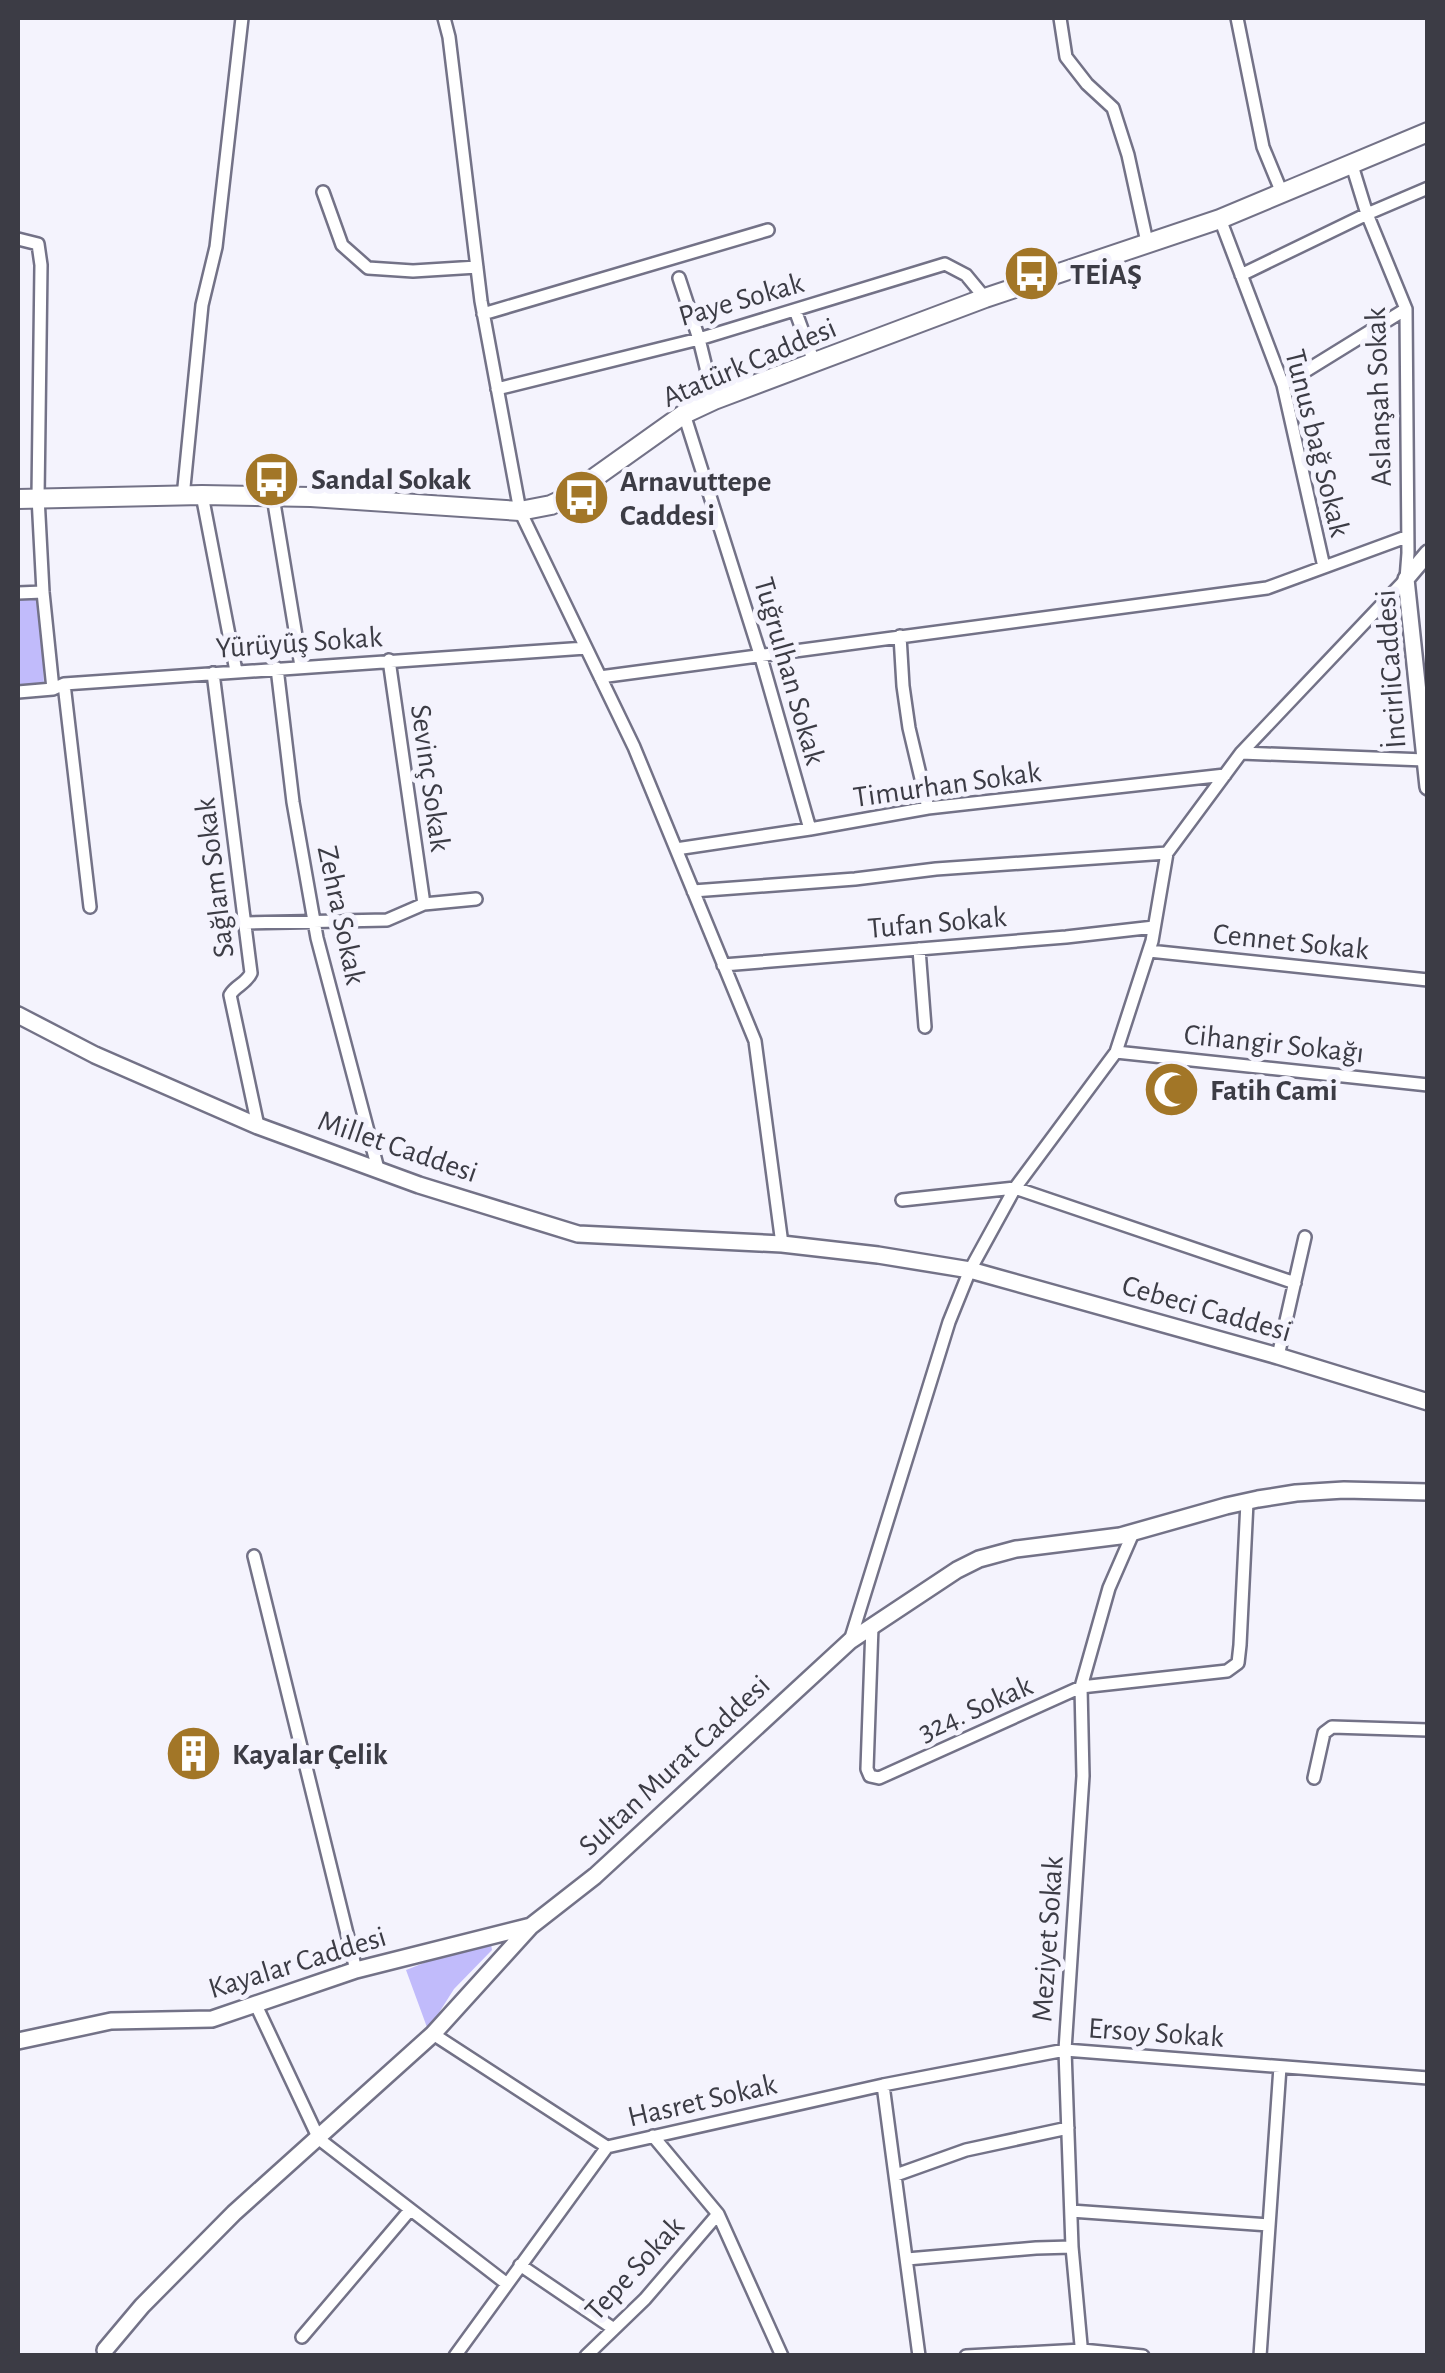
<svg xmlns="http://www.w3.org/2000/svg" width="1445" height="2373" font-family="'Alegreya Sans',sans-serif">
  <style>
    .green { fill: #c1bbfb }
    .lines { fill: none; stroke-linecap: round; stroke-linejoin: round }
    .minor-casing { stroke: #737287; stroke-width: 16 }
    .tertiary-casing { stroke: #737287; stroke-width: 20 }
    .secondary-casing { stroke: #737287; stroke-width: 22 }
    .minor { stroke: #fff; stroke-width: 11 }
    .tertiary { stroke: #fff; stroke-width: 15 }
    .secondary { stroke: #fff; stroke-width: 18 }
    .labels { text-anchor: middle; stroke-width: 10; stroke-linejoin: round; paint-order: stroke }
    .poi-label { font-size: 30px; font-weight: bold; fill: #3c3c45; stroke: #f4f3fd; text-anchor: start }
    .street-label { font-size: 30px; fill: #3c3c45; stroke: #f4f3fd }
  </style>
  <rect width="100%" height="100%" fill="#f4f3fd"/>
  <!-- green -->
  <path class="green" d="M 41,596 L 44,687 L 18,689 L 18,597 Z
    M 491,1944 L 492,1950 L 454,1989 L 428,2030 L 406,1970 L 429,1961 Z"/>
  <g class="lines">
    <defs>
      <path id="minor" d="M 444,18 L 449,37 L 481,301 L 520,511 L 634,747 L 755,1041 L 782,1244
        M 1060,18 L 1066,57 L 1087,84 L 1113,108 L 1128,155 L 1147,242
        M 1237,18 L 1263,147 L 1282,193
        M 323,192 L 342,245 L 368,268 L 413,271 L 477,267
        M 1220,219 L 1283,385 L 1324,567
        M 18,239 L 38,244 L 41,265 L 38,497 L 43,592 L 53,689
        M 1241,275 L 1367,214 L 1428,188
        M 679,278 L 699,339 L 714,400
        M 795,310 L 814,362
        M 483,314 L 768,230
        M 1283,385 L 1406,309
        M 497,389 L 699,339 L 945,264 L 966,275 L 985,298
        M 684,414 L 760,654 L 810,829
        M 202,495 L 236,671
        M 183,497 L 202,305 L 216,247 L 242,18
        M 273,497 L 301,666
        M 18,593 L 43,592
        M 900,636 L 903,686 L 909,728 L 928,808
        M 389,660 L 424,904
        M 277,668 L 293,802 L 317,938 L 378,1169
        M 213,673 L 251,973 C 246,984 236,985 230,995 L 258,1126
        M 600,677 L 1267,588 L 1406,537
        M 64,684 L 90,907
        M 18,692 L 53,689 L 64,684 L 586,648
        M 1241,753 L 1425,760
        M 676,849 L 810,829 L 928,808 L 1225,775
        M 693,891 L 855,879 L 936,869 L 1167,853
        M 245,923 L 387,920 L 424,904 L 476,899
        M 919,949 L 925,1027
        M 1149,951 L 1428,980
        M 723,965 L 1066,937 L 1154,927
        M 1116,1052 L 1428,1085
        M 902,1200 L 1015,1188 L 1295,1283
        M 1278,1356 L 1305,1237
        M 254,1556 L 356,1970
        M 872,1626 L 867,1769 L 870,1776 L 879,1778 L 1081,1687 L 1227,1671 L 1238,1663 L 1240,1645 L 1247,1502
        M 850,1641 L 949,1322 L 970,1270 L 1015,1188 L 1116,1052 L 1152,941 L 1167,853 L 1241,753 L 1406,579 L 1408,553 L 1406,309 L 1367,214 L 1351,162
        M 1314,1778 L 1324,1733 L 1332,1727 L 1428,1730
        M 255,2003 L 319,2139 L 507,2284
        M 433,2034 L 607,2147
        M 883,2085 L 919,2356
        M 653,2136 L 718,2214 L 782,2356
        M 896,2175 L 966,2150 L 1068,2128
        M 1071,2211 L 1269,2225
        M 907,2259 L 1036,2248 L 1072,2247
        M 520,2265 L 614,2329
        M 302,2337 L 410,2210
        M 455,2356 L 607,2147 L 883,2085 L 1065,2050 L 1428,2078
        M 586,2356 L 645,2299 L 718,2214
        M 966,2356 L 1082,2350 L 1143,2356
        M 1082,2356 L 1072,2247 L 1065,2050 L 1083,1776 L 1081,1687 L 1109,1588 L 1133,1533
        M 1260,2356 L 1280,2067"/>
      <path id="tertiary" d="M 1428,553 L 1406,579 L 1428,787
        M 18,1015 L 95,1055 L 258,1126 L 419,1185 L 578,1234 L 782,1244 L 878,1255 L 970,1270 L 1278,1356 L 1428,1402
        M 18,2041 L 111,2021 L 212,2019 L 356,1970 L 531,1926
        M 105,2350 L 142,2306 L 234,2213 L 433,2034 L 531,1926 L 595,1876 L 850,1641 L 957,1570 L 979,1559 L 1016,1549 L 1120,1536 L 1226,1506 L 1258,1499 L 1296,1493 L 1344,1490 L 1428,1492"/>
      <path id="secondary" d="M 18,499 L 202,495 L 311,497 L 520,511 L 551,505 L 566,498 L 684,414 L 714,400 L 985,298 L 1220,219 L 1428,132"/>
    </defs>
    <!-- minor casing -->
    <use href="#minor" class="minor-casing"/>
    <!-- tertiary casing -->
    <use href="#tertiary" class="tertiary-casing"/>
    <!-- secondary casing -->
    <use href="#secondary" class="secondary-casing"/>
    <!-- minor -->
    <use href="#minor" class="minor"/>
    <!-- tertiary -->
    <use href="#tertiary" class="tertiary"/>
    <!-- secondary -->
    <use href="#secondary" class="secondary"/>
  </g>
  <!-- icons -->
  <defs>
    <symbol id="bus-disc" viewBox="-11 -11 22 22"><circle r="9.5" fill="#a27627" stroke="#f4f3fd"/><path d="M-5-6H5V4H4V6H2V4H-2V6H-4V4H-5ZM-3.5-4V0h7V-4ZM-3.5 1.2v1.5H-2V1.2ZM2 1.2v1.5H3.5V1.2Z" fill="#fff"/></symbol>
    <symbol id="mosque-disc" viewBox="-11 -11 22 22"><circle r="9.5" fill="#a27627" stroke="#f4f3fd"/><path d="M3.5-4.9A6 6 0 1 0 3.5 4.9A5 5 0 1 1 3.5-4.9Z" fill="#fff"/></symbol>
    <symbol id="building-disc" viewBox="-11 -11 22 22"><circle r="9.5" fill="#a27627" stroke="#f4f3fd"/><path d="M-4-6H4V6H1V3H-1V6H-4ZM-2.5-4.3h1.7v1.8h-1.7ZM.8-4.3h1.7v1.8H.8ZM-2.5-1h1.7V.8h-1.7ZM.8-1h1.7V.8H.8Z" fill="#fff"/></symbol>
  </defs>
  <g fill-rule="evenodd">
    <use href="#bus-disc" x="1000" y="242" width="63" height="63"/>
    <use href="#bus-disc" x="240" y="448" width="63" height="63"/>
    <use href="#bus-disc" x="550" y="466" width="63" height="63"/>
    <use href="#mosque-disc" x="1140" y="1058" width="63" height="63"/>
    <use href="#building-disc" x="162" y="1722" width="63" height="63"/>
  </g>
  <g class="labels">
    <!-- poi labels -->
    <g class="poi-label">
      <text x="1070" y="284">TEİAŞ</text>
      <text x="311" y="489">Sandal Sokak</text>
      <text x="620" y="491">Arnavuttepe<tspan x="620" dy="34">Caddesi</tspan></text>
      <text x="1210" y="1100">Fatih Cami</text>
      <text x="232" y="1764">Kayalar Çelik</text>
    </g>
    <!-- street labels -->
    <g class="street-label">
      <text transform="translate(741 299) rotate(-16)" y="10">Paye Sokak</text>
      <text transform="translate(749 362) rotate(-23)" y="10">Atatürk Caddesi</text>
      <text transform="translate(1378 397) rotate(-92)" y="10">Aslanşah Sokak</text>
      <text transform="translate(1318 443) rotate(76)" y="10">Tunus bağ Sokak</text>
      <text transform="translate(299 642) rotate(-4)" y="10">Yürüyüş Sokak</text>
      <text transform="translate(1390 669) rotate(-94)" y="10">İncirliCaddesi</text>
      <text transform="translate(790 671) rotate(74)" y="10">Tuğrulhan Sokak</text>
      <text transform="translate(431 778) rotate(82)" y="10">Sevinç Sokak</text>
      <text transform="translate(947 784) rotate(-8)" y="10">Timurhan Sokak</text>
      <text transform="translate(214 878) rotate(-97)" y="10">Sağlam Sokak</text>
      <text transform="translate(342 915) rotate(78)" y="10">Zehra Sokak</text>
      <text transform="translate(937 922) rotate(-5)" y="10">Tufan Sokak</text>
      <text transform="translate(1291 941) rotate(6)" y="10">Cennet Sokak</text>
      <text transform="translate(1274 1043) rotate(6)" y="10">Cihangir Sokağı</text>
      <text transform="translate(398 1146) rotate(19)" y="10">Millet Caddesi</text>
      <text transform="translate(1207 1308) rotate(16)" y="10">Cebeci Caddesi</text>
      <text transform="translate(975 1708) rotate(-24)" y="10">324. Sokak</text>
      <text transform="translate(674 1765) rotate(-43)" y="10">Sultan Murat Caddesi</text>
      <text transform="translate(1047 1939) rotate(-86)" y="10">Meziyet Sokak</text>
      <text transform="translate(297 1962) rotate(-17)" y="10">Kayalar Caddesi</text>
      <text transform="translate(1156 2032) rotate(4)" y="10">Ersoy Sokak</text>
      <text transform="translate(702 2100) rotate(-13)" y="10">Hasret Sokak</text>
      <text transform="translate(634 2268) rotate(-47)" y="10">Tepe Sokak</text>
    </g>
  </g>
  <!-- border -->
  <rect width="1445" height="2373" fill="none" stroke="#3c3c45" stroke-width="40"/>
</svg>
